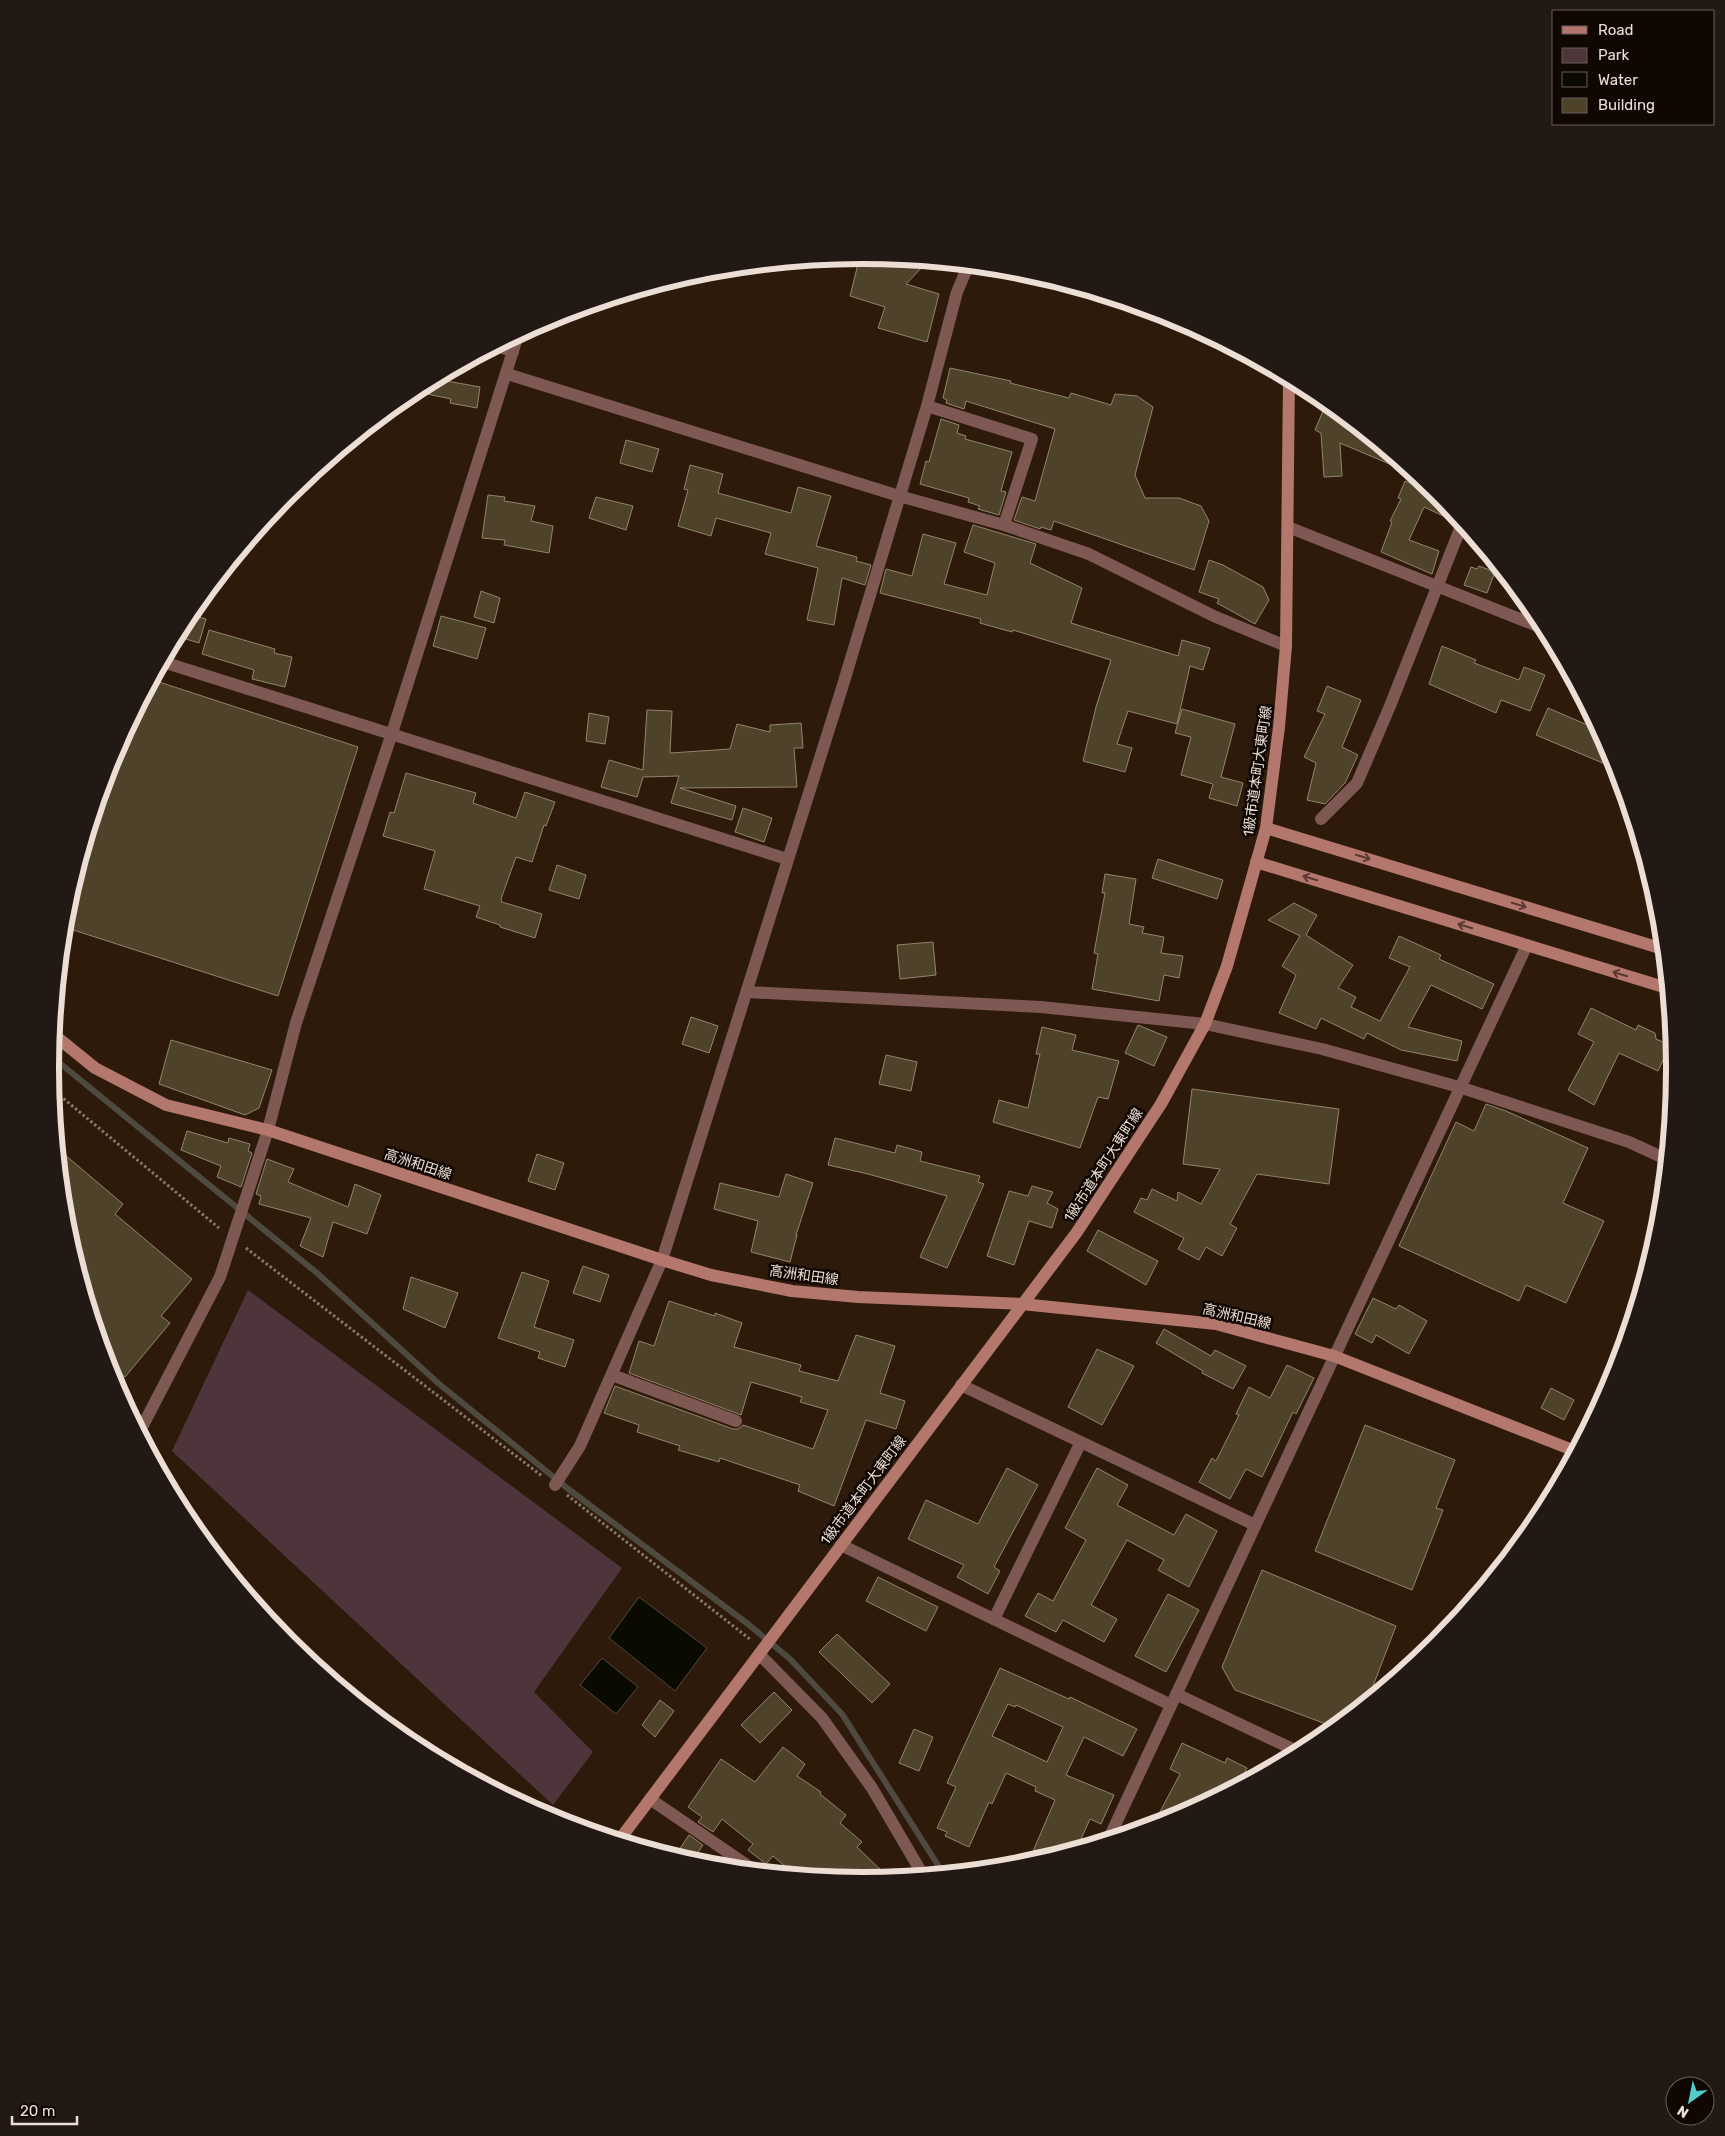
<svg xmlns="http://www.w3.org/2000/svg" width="1725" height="2136" font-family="Rubik,'Noto Sans JP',sans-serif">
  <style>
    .green { fill: #4e353c }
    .water { fill: #0a0a00; stroke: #4e4a40 }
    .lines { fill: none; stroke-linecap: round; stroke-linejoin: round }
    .stream { stroke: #4e4a40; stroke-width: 6 }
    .building { fill: #4e422a; stroke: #92856b; fill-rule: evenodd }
    .path { stroke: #88776a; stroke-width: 3; stroke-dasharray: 2.5 2.5; stroke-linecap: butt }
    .lane { stroke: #7e5852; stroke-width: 12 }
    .street { stroke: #7e5852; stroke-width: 12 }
    .secondary { stroke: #b4776e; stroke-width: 12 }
    .oneway { stroke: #5a3933 }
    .labels { text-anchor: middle; stroke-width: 5; stroke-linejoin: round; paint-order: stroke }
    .street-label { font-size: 14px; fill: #ecded4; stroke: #100703 }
    .rim { fill: none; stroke: #ecded4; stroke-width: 6 }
  </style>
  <rect width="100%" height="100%" fill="#2e1a0b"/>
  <!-- green -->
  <path class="green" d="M 248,1290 L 622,1568 L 534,1692 L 593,1752 L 553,1805 L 172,1451 Z"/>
  <!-- water -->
  <path class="water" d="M 639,1597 L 707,1648 L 675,1691 L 609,1638 Z
    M 602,1658 L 638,1687 L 616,1714 L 580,1685 Z"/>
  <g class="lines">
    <!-- stream -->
    <path class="stream" d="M 51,1056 L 317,1273 L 438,1383 L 567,1488 L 748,1624 L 790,1659 L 842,1714 L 943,1873"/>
  </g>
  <!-- building -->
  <path class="building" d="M 860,256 L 927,262 L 906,284 L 939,294 L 927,342 L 878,328 L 885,307 L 850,296 Z
    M 950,368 L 1011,381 L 1010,383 L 1069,398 L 1071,393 L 1111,405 L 1115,394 L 1137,396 L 1153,407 L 1135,475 L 1145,498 L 1179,498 L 1201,506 L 1209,521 L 1194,570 L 1054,521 L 1051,530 L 1041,527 L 1040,529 L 1014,520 L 1022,497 L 1035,501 L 1055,429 L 966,401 L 964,409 L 946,403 L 947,400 L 943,398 Z
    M 436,379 L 480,387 L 477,408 L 450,403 L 451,399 L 413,391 Z
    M 1323,411 L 1352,424 L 1401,464 L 1399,468 L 1340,443 L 1342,476 L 1324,477 L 1321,433 L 1315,430 Z
    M 941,419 L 959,425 L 957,433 L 966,436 L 965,439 L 1012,452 L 1001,491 L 1006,492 L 999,515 L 978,509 L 980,506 L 968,502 L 969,498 L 920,484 L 926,461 L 929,462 Z
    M 626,440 L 659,449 L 652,472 L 620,463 Z
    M 690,465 L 723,474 L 718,493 L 791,513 L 798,487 L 831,496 L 816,546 L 857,557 L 856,561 L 871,565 L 865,585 L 842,578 L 834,625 L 807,620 L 818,568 L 765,554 L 771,533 L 716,518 L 711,536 L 678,526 L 688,490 L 684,489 Z
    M 1405,481 L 1439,495 L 1457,518 L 1454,521 L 1424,507 L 1409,540 L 1439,551 L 1432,574 L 1381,552 L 1392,522 L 1390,521 L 1401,499 L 1398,498 Z
    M 488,495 L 505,497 L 504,501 L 535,506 L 531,521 L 553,526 L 549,553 L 504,545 L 505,540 L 482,538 Z
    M 596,497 L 633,506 L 626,530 L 589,518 Z
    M 973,525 L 1036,544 L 1030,563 L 1082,588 L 1071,623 L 1178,656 L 1182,640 L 1210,648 L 1203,670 L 1190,666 L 1177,724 L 1128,711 L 1117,744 L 1132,748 L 1125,772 L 1083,761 L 1096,707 L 1111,660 L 1013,630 L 1012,632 L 980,623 L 981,619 L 880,593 L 886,569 L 912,576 L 923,534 L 956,543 L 944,584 L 987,595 L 995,563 L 964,552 Z
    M 1209,560 L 1223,565 L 1263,587 L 1269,600 L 1255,624 L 1217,603 L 1219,599 L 1199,592 Z
    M 1479,566 L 1495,572 L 1487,593 L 1464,585 L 1471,567 L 1477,569 Z
    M 481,591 L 500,598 L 494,623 L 474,617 Z
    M 189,614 L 206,619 L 199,643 L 176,636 Z
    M 441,616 L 486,628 L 477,659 L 433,646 Z
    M 209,630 L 275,649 L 274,653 L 292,657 L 285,687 L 252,679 L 254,670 L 202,654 Z
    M 1442,646 L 1476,660 L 1474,663 L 1519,680 L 1524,667 L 1545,675 L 1530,711 L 1501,700 L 1496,713 L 1429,684 Z
    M 153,680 L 358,747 L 278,996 L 64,927 L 66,909 L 112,757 Z
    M 1327,686 L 1361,700 L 1342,747 L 1358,755 L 1345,783 L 1325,804 L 1307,800 L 1316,763 L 1304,757 L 1325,714 L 1317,711 Z
    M 1548,708 L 1599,730 L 1613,757 L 1617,769 L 1536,735 Z
    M 1182,709 L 1235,724 L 1221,777 L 1243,783 L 1237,806 L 1209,798 L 1213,784 L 1181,775 L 1191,737 L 1175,733 Z
    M 647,710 L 672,711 L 670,753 L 730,749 L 737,724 L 770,732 L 770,725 L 801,723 L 803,748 L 794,748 L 797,787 L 680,788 L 736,806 L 732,820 L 671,803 L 679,776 L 643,777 L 637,797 L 601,787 L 609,760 L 643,770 Z
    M 589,713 L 609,717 L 605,744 L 586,741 Z
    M 406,773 L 476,793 L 473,803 L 516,818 L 525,792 L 555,802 L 546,826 L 544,825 L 532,862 L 516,857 L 501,899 L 502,902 L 542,914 L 535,938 L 500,927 L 500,925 L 476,917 L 480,906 L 424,889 L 435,851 L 383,836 L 390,812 L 394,813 Z
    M 743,808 L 772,818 L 764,842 L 735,832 Z
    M 1158,859 L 1223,880 L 1217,899 L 1152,878 Z
    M 557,865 L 586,875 L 579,899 L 549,890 Z
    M 1105,874 L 1136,879 L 1129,924 L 1144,927 L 1142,933 L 1164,937 L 1161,953 L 1183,956 L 1179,978 L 1164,975 L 1159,1001 L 1092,989 L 1098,954 L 1094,953 L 1105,893 L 1102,893 Z
    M 1294,903 L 1317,915 L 1306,935 L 1353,965 L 1338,988 L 1356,997 L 1351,1007 L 1380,1021 L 1410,967 L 1389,958 L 1399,936 L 1441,955 L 1439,959 L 1494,984 L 1482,1009 L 1431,985 L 1408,1027 L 1462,1041 L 1457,1061 L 1401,1050 L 1367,1033 L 1364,1039 L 1321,1018 L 1316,1029 L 1279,1013 L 1296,975 L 1282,966 L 1300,936 L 1268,920 Z
    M 933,942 L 936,975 L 900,979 L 897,945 Z
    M 1591,1008 L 1636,1030 L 1638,1025 L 1655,1033 L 1656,1039 L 1670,1045 L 1658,1071 L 1619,1053 L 1594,1105 L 1568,1090 L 1594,1042 L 1578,1034 Z
    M 691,1017 L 718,1026 L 709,1053 L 682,1044 Z
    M 1138,1025 L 1167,1037 L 1154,1066 L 1125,1053 Z
    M 1042,1027 L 1076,1035 L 1072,1050 L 1119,1061 L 1108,1099 L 1098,1097 L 1080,1148 L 993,1122 L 999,1100 L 1028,1108 L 1040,1054 L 1036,1054 Z
    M 171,1040 L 272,1070 L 259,1108 L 245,1115 L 159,1084 Z
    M 886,1055 L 917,1062 L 911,1091 L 879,1084 Z
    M 1192,1089 L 1339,1109 L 1329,1184 L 1257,1174 L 1230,1224 L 1237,1228 L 1222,1256 L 1206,1247 L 1199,1260 L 1178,1249 L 1184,1238 L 1134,1212 L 1141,1198 L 1147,1200 L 1152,1189 L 1177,1201 L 1178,1192 L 1201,1204 L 1220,1169 L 1183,1164 Z
    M 1486,1104 L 1506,1111 L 1588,1148 L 1563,1203 L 1604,1221 L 1566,1303 L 1526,1285 L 1519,1301 L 1399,1246 L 1456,1122 L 1474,1131 Z
    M 187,1131 L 228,1143 L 229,1138 L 250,1144 L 248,1151 L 252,1153 L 241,1187 L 217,1177 L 221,1166 L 181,1150 Z
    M 835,1138 L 895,1153 L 897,1145 L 922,1152 L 920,1161 L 980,1176 L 978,1182 L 984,1184 L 947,1268 L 920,1257 L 947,1196 L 868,1174 L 828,1165 Z
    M 58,1149 L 123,1204 L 115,1214 L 192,1279 L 161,1316 L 170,1323 L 125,1377 L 107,1362 L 66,1226 Z
    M 537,1154 L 564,1163 L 555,1190 L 528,1181 Z
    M 267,1159 L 294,1169 L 288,1182 L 348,1207 L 355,1184 L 381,1195 L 367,1234 L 333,1222 L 323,1257 L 300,1246 L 311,1218 L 259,1204 L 261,1196 L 256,1194 Z
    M 786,1174 L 813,1183 L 796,1235 L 797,1235 L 790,1262 L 751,1252 L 758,1221 L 714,1209 L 720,1183 L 779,1197 Z
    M 1032,1186 L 1053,1192 L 1047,1203 L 1058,1209 L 1052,1228 L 1029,1221 L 1014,1265 L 987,1256 L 1009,1191 L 1028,1196 Z
    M 1098,1230 L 1158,1261 L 1146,1285 L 1087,1251 Z
    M 583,1266 L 609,1275 L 600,1302 L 573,1293 Z
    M 522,1272 L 549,1281 L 534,1327 L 574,1340 L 565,1367 L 538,1358 L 540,1352 L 498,1338 Z
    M 411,1277 L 458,1293 L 445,1328 L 403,1309 Z
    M 1373,1298 L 1396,1309 L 1399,1305 L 1427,1321 L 1409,1354 L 1376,1335 L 1372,1343 L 1355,1334 Z
    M 669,1301 L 715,1316 L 715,1313 L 742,1323 L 734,1347 L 801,1365 L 799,1371 L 838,1381 L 856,1335 L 895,1346 L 880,1393 L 905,1401 L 896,1429 L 866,1420 L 834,1506 L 798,1491 L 800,1485 L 720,1458 L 719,1462 L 678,1450 L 680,1446 L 637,1432 L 639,1425 L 604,1413 L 615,1386 L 733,1429 L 738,1429 L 743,1425 L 813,1449 L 828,1410 L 800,1402 L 802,1397 L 751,1382 L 741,1415 L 629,1373 L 639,1341 L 654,1346 Z
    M 1164,1329 L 1211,1356 L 1215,1350 L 1246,1366 L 1233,1389 L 1202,1373 L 1203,1371 L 1156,1343 Z
    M 1097,1349 L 1134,1366 L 1102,1425 L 1068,1407 Z
    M 1287,1365 L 1314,1378 L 1296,1414 L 1293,1412 L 1262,1477 L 1246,1469 L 1230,1499 L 1199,1482 L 1212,1458 L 1216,1461 L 1239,1415 L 1236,1414 L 1249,1387 L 1270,1398 Z
    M 1551,1388 L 1574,1400 L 1564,1420 L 1541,1408 Z
    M 1365,1425 L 1455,1460 L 1436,1508 L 1443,1510 L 1412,1590 L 1315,1551 Z
    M 1007,1468 L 1038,1485 L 994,1567 L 1000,1571 L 988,1594 L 957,1577 L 964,1565 L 908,1539 L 926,1500 L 978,1524 Z
    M 1097,1468 L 1128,1485 L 1117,1505 L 1174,1535 L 1186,1514 L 1217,1531 L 1189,1587 L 1158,1570 L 1164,1560 L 1127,1540 L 1091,1605 L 1117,1619 L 1104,1642 L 1063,1620 L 1056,1632 L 1025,1616 L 1038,1593 L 1053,1601 L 1086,1540 L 1065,1528 Z
    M 1262,1570 L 1396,1626 L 1368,1699 L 1334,1727 L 1235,1690 L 1222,1667 Z
    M 878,1577 L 938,1607 L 926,1631 L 866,1601 Z
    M 1168,1594 L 1199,1610 L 1166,1672 L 1135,1656 Z
    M 837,1634 L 890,1684 L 872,1703 L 819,1652 Z
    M 1000,1668 L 1069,1699 L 1070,1697 L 1137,1729 L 1123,1756 L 1084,1737 L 1066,1775 L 1114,1795 L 1101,1824 L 1090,1819 L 1077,1848 L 1028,1863 L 1055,1800 L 1035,1791 L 1036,1787 L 1006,1773 L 992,1804 L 989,1802 L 969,1847 L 945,1836 L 947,1832 L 937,1828 L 956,1787 L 947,1783 ZM 1008,1704 L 1015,1707 L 1016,1705 L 1063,1727 L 1047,1762 L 992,1736 Z
    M 774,1692 L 792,1710 L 760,1743 L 741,1725 Z
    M 660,1700 L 674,1711 L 655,1737 L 642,1725 Z
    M 914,1729 L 933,1737 L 919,1771 L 899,1763 Z
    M 1182,1743 L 1225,1763 L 1227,1758 L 1247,1768 L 1240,1783 L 1173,1819 L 1153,1825 L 1180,1774 L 1170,1769 Z
    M 783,1747 L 805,1764 L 797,1776 L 821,1792 L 820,1794 L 846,1815 L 840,1823 L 862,1842 L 857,1847 L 889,1878 L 862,1880 L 794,1874 L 773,1856 L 766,1864 L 748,1850 L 753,1844 L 722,1819 L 713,1832 L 698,1822 L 702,1817 L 688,1807 L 721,1759 L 755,1782 Z
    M 689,1835 L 703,1845 L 692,1861 L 675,1856 Z"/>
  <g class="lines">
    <!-- path -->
    <path class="path" d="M 52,1089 L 219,1228
      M 246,1248 L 542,1476
      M 567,1495 L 751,1640"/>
    <!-- lane -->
    <path class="lane" d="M 498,346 L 513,352
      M 507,374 L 899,496
      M 392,733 L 518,335
      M 961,1385 L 1255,1525
      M 994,1619 L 1081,1442"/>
    <!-- street -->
    <path class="street" d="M 927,406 L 1032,439 L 1004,525
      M 899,496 L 1004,525 L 1089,554 L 1216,617 L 1286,646
      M 1288,527 L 1545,629
      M 163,662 L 787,859
      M 1321,819 L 1357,783 L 1390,706 L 1462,524
      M 747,992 L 1041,1007 L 1205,1024 L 1322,1049 L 1459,1087 L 1629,1142 L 1666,1159
      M 612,1375 L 736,1421
      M 140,1431 L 220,1277 L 268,1130 L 296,1023 L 392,733
      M 555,1485 L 580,1446 L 662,1260 L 842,688 L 927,406 L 957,292 L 968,266
      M 841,1545 L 1171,1705
      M 759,1654 L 822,1718 L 872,1788 L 923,1875
      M 1176,1694 L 1299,1752
      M 650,1799 L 754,1870
      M 1109,1838 L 1527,945"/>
    <!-- secondary -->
    <path class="secondary" d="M 1266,828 L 1663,949
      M 1256,862 L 1667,988
      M 53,1034 L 95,1068 L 166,1105 L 268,1130 L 662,1260 L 711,1275 L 792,1291 L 858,1297 L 1022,1304 L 1216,1324 L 1334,1356 L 1575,1451
      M 620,1839 L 1077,1232 L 1161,1104 L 1205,1024 L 1227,966 L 1266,828 L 1279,727 L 1286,646 L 1289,379"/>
  </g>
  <!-- one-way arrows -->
  <defs><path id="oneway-shaft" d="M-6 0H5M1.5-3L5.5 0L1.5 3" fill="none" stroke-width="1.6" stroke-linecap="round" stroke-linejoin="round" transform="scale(1.25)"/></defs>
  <g class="oneway">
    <use href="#oneway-shaft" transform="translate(1363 857) rotate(17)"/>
    <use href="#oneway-shaft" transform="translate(1310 878) rotate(-163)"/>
    <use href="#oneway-shaft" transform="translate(1519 905) rotate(17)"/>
    <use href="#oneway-shaft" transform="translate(1465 926) rotate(-163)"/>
    <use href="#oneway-shaft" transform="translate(1620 974) rotate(-163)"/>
  </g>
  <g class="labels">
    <!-- street labels -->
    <g class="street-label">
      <text transform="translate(1257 771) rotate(-82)" y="5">1級市道本町大東町線</text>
      <text transform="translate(418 1164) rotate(18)" y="5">高洲和田線</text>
      <text transform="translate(1103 1165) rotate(-57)" y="5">1級市道本町大東町線</text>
      <text transform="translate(804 1275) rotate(8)" y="5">高洲和田線</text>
      <text transform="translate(1237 1316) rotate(13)" y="5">高洲和田線</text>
      <text transform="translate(863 1490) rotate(-53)" y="5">1級市道本町大東町線</text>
    </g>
  </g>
  <!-- crop -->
  <path d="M0 0H1725V2136H0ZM862 264H863A803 803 0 0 1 1666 1067V1069A803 803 0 0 1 863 1872H862A803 803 0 0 1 59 1069V1067A803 803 0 0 1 862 264Z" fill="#221814" fill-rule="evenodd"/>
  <path class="rim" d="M862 264H863A803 803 0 0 1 1666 1067V1069A803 803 0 0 1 863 1872H862A803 803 0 0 1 59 1069V1067A803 803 0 0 1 862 264Z"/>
  <!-- legend -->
  <rect x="1552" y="10" width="162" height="115" fill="#100703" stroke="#685d57"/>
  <rect x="1562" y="26" width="25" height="8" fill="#b4776e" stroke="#685d57"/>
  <text x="1598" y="35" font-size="15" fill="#ecded4">Road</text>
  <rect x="1562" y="48" width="25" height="15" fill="#4e353c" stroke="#685d57"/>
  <text x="1598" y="60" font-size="15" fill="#ecded4">Park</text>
  <rect x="1562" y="72" width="25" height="15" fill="#0a0a00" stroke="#685d57"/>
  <text x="1598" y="85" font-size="15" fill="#ecded4">Water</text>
  <rect x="1562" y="98" width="25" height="15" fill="#4e422a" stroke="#685d57"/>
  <text x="1598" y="110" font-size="15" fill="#ecded4">Building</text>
  <!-- north arrow -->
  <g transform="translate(1690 2101) rotate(213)"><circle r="24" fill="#100703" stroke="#685d57"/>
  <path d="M0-4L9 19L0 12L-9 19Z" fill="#53cdca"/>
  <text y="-8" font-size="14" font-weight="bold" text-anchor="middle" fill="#ecded4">N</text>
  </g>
  <!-- scale -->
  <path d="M12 2116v8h65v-8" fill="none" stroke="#ecded4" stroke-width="2.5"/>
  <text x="20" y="2116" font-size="15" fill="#ecded4" stroke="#100703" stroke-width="4" paint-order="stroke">20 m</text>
</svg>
